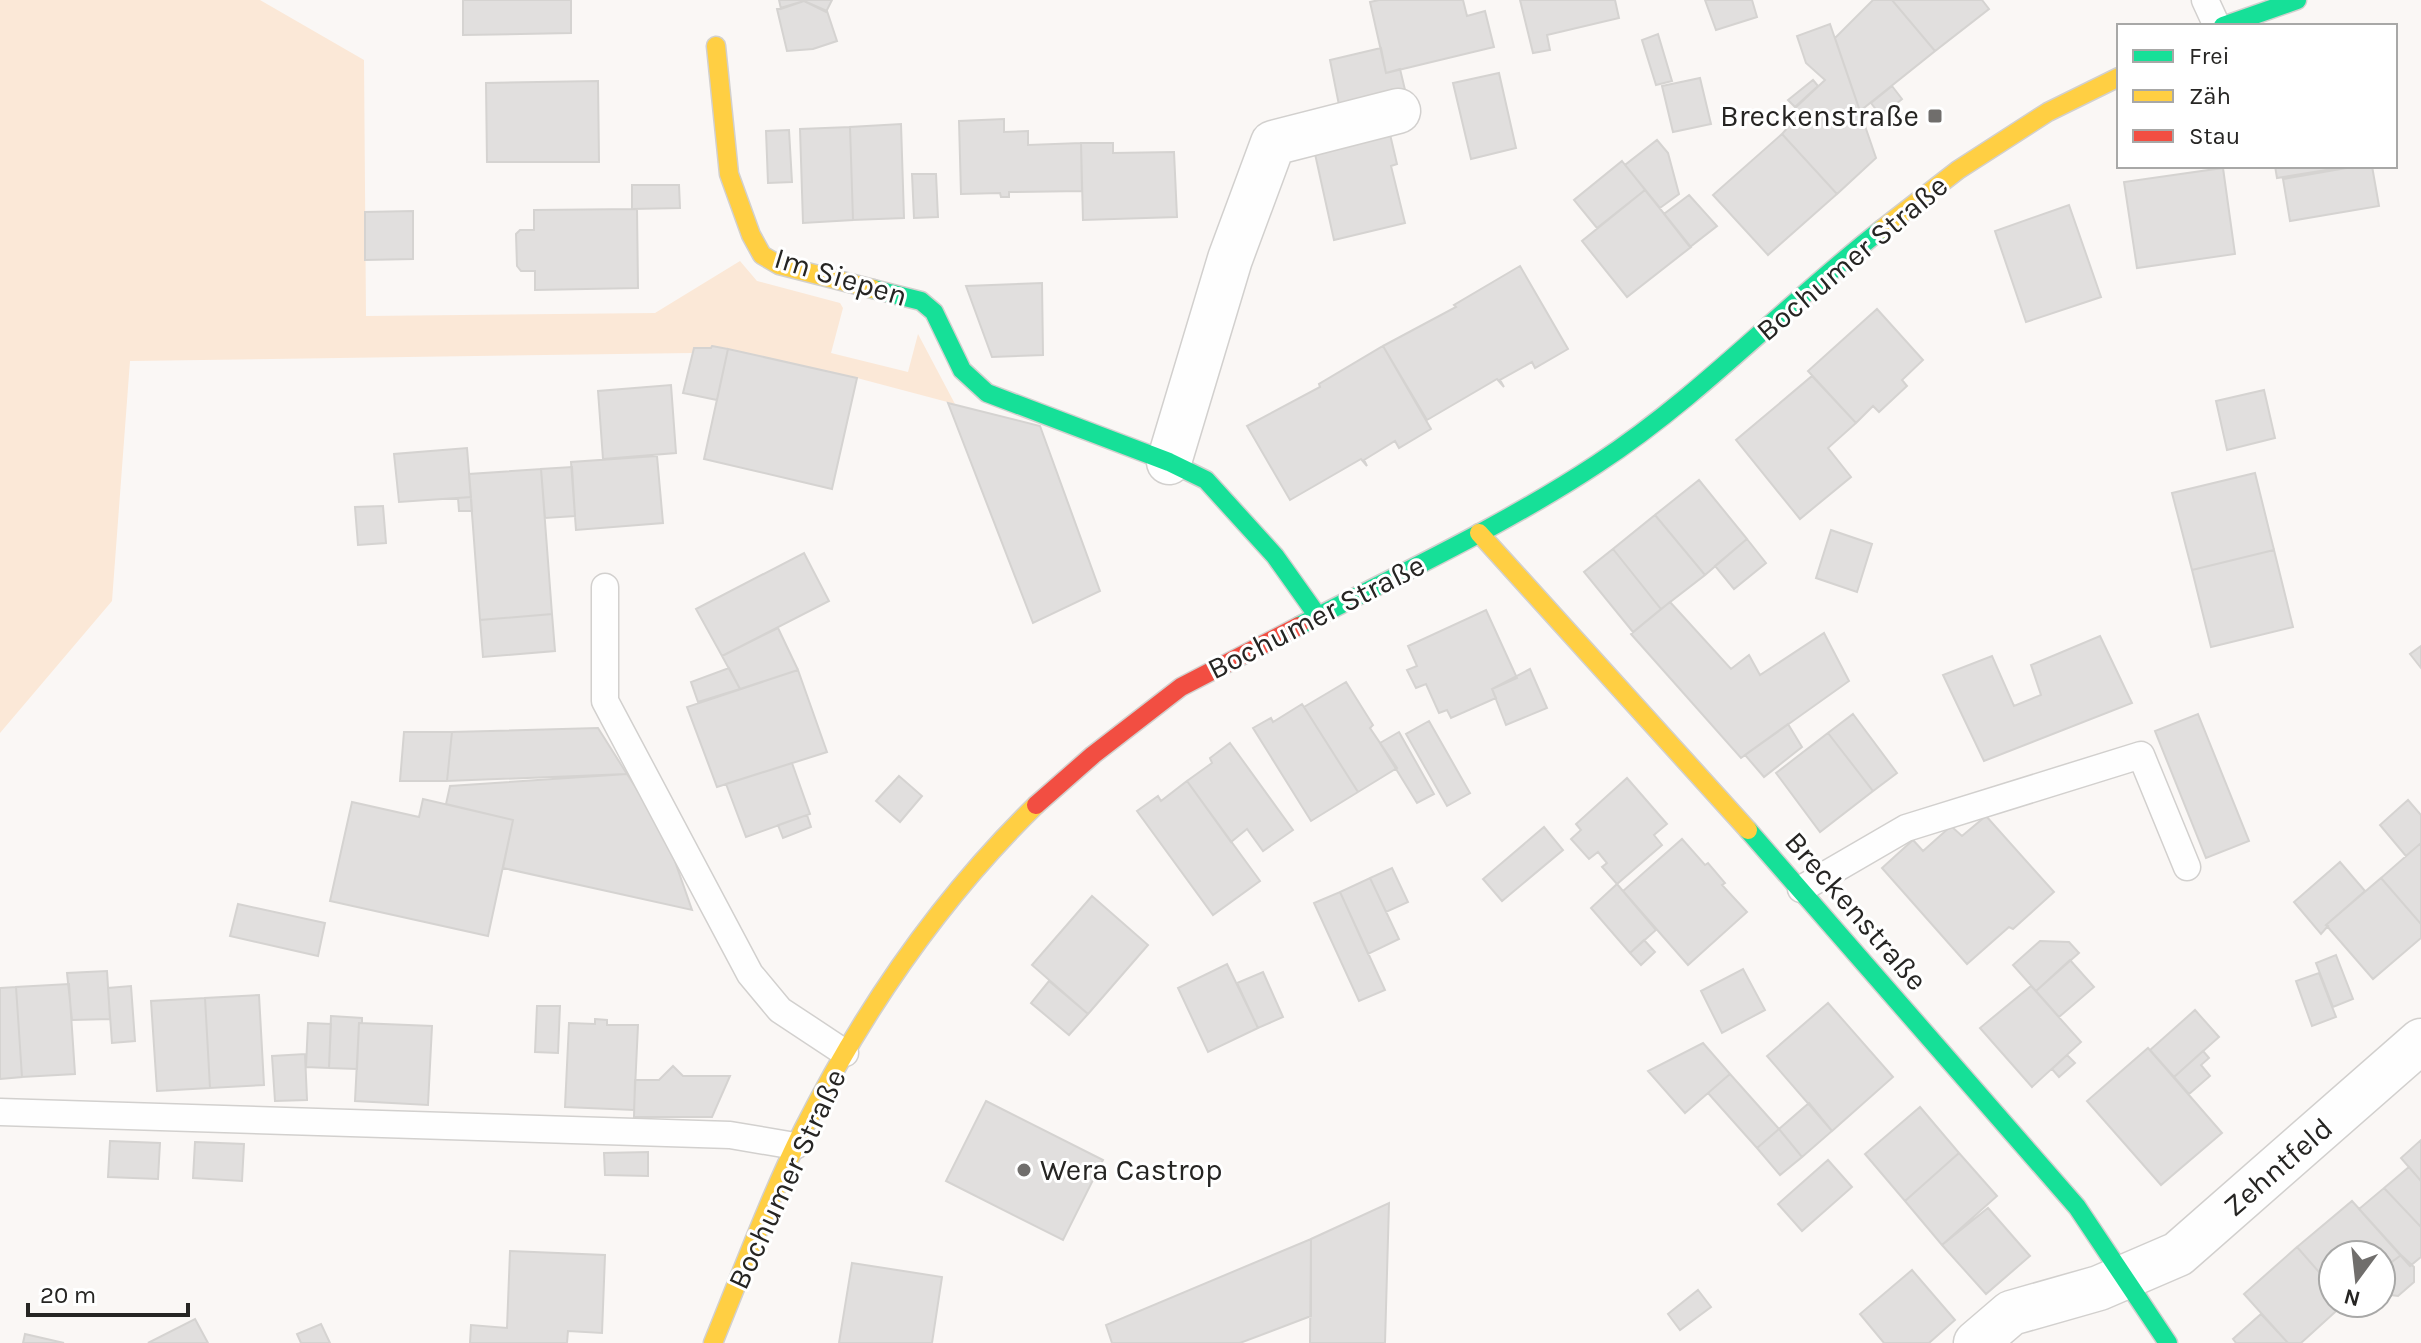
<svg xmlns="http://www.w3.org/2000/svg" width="2421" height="1343" font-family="Karla,sans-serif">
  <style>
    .green { fill: #fbe8d7 }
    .building { fill: #e1dfde; stroke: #d5d3d1; stroke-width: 2 }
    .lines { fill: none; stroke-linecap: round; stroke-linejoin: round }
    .lane-casing { stroke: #d2d0ce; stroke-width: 29 }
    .street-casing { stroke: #d2d0ce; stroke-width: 47 }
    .fast-casing { stroke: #d2d0ce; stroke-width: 21 }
    .slow-casing { stroke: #d2d0ce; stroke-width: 21 }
    .jam-casing { stroke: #d2d0ce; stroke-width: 21 }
    .lane { stroke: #fefefe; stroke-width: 26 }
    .street { stroke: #fefefe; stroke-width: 44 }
    .fast { stroke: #16e098; stroke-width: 18 }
    .slow { stroke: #ffcf43; stroke-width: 18 }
    .jam { stroke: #f24e42; stroke-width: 18 }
    .poi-dot { fill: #706e6c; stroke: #fff; stroke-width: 3 }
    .labels { text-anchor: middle; stroke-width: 6; stroke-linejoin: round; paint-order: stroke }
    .poi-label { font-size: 30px; fill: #262523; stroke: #fff; text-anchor: end }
    .street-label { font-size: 30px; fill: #262523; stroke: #fff }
  </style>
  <rect width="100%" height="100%" fill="#faf7f5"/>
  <!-- green -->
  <path class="green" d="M 0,0 L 260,0 L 364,60 L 366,316 L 655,313 L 740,261 L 757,281 L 840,303 L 843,308 L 831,353 L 908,372 L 918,334 L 955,404 L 857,378 L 712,346 L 711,348 L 694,348 L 692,353 L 130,361 L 112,601 L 0,733 Z"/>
  <!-- building -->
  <path class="building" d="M 463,0 L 571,0 L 571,33 L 463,35 Z
    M 779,0 L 832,0 L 826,12 L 804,1 L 781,9 Z
    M 1379,0 L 1463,0 L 1467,16 L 1485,11 L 1494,47 L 1386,73 L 1370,2 Z
    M 1520,0 L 1615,0 L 1619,18 L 1547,35 L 1550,50 L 1533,53 Z
    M 1705,0 L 1752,0 L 1757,17 L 1716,30 Z
    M 1873,0 L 1892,0 L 1935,51 L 1860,111 L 1835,38 Z
    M 1892,0 L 1982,0 L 1989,9 L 1935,51 Z
    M 804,1 L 827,11 L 837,41 L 813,49 L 787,51 L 777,9 Z
    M 1830,24 L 1876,158 L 1837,194 L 1782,134 L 1798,116 L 1793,110 L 1825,80 L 1806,63 L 1797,36 Z
    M 1658,34 L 1672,81 L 1656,85 L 1642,40 Z
    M 1381,48 L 1386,73 L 1400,69 L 1406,94 L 1340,110 L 1330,60 Z
    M 1499,73 L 1516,148 L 1471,159 L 1453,83 Z
    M 1700,78 L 1711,124 L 1673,132 L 1662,86 Z
    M 1813,80 L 1818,86 L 1795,107 L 1788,100 Z
    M 598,81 L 599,162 L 487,162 L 486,83 Z
    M 1892,86 L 1902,99 L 1881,116 L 1871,103 Z
    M 1004,119 L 1004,132 L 1028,131 L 1028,145 L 1081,143 L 1082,191 L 1009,192 L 1009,197 L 1001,197 L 1000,193 L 961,194 L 959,121 Z
    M 901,124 L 904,218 L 853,220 L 850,127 Z
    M 850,127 L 853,220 L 803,223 L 800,129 Z
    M 789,130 L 792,182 L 768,183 L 766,131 Z
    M 1389,130 L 1397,164 L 1391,166 L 1405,223 L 1334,240 L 1315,154 Z
    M 1782,134 L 1837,194 L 1768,255 L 1713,195 Z
    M 1657,140 L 1668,153 L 1679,194 L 1660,208 L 1625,165 Z
    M 1081,143 L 1113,143 L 1113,153 L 1174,152 L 1177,217 L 1083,220 Z
    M 1622,161 L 1645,190 L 1597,228 L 1574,200 Z
    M 2275,166 L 2351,166 L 2277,178 Z
    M 2358,166 L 2372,166 L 2379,206 L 2290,221 L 2283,179 Z
    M 2223,168 L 2235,254 L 2137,268 L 2124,182 Z
    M 912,174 L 936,174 L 938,217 L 914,218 Z
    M 632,185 L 679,185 L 680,208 L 632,209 Z
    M 1645,190 L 1691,247 L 1627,297 L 1582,241 Z
    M 1689,195 L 1717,226 L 1690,247 L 1664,214 Z
    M 2069,205 L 2101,297 L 2026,322 L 1995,231 Z
    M 637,209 L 638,288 L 535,290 L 535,271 L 521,271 L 517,266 L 516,234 L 520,230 L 534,230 L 534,210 Z
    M 413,211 L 413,259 L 365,260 L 365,212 Z
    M 1520,266 L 1568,349 L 1535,368 L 1532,362 L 1500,380 L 1504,387 L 1497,379 L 1427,420 L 1383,346 L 1456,307 L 1454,305 Z
    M 1042,283 L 1043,355 L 992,357 L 966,286 Z
    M 1877,309 L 1923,360 L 1902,380 L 1907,386 L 1879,412 L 1873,406 L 1856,423 L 1808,371 Z
    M 712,346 L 728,349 L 717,400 L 683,393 L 694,348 L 711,348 Z
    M 1383,346 L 1431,429 L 1399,448 L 1395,441 L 1364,460 L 1367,466 L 1361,459 L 1290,500 L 1247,426 L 1320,387 L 1319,384 Z
    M 728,349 L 857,378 L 832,489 L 704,459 Z
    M 1812,376 L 1856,423 L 1828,448 L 1851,477 L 1800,519 L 1736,440 Z
    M 671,385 L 676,453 L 603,459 L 598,391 Z
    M 2264,390 L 2275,438 L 2227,450 L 2216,401 Z
    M 948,403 L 1040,426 L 1100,591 L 1033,623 Z
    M 467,448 L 471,497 L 399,502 L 394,454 Z
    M 657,456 L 663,523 L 576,530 L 571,462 Z
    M 572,467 L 575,516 L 545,518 L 541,469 Z
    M 541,469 L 552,614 L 480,620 L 469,474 Z
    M 2255,473 L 2274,550 L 2192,570 L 2172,493 Z
    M 1699,480 L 1747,539 L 1705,575 L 1655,515 Z
    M 471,497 L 472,511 L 459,511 L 458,498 Z
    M 383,506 L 386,543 L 358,545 L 355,507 Z
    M 1655,515 L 1705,575 L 1661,609 L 1613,549 Z
    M 1831,530 L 1872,544 L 1857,592 L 1816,578 Z
    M 1747,539 L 1766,563 L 1734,589 L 1715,566 Z
    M 1613,549 L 1661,609 L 1633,632 L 1584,572 Z
    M 2274,550 L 2293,627 L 2211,647 L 2192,570 Z
    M 804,553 L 829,601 L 722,656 L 696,609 Z
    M 1670,602 L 1731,669 L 1749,655 L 1760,675 L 1824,633 L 1849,681 L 1741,758 L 1631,634 Z
    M 1486,610 L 1517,678 L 1492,689 L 1496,698 L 1451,718 L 1447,710 L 1439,713 L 1426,684 L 1416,688 L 1407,670 L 1417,666 L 1408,646 Z
    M 552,614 L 555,651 L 483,657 L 480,620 Z
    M 778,628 L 798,670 L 740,689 L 722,656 Z
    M 2100,636 L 2132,703 L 1984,761 L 1943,675 L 1992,656 L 2014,706 L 2041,695 L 2031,665 Z
    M 2421,646 L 2421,668 L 2410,654 Z
    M 729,668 L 740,689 L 698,702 L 691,682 Z
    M 1530,669 L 1547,708 L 1506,725 L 1492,689 Z
    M 798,670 L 827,752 L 717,787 L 687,707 Z
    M 1346,682 L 1373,725 L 1370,728 L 1397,768 L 1358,792 L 1304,707 Z
    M 1302,704 L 1358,792 L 1311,821 L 1253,728 L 1271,718 L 1273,722 Z
    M 1853,714 L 1897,773 L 1873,791 L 1828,733 Z
    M 2198,714 L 2249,841 L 2206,858 L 2155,731 Z
    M 1429,721 L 1470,793 L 1447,806 L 1406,734 Z
    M 1788,724 L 1802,747 L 1764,777 L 1745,755 Z
    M 598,728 L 627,774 L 447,781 L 452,732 Z
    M 404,732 L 452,732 L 447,781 L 400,781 Z
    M 1399,732 L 1434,794 L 1417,803 L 1380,743 Z
    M 1828,733 L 1873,791 L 1820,832 L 1776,773 Z
    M 1230,743 L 1293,830 L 1263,851 L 1247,829 L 1231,842 L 1187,781 L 1212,763 L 1210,758 Z
    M 792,763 L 810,814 L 746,837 L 726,784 Z
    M 627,774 L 665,833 L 692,910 L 503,868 L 513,820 L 446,804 L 450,786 Z
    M 899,776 L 922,796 L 900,822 L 876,801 Z
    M 1627,778 L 1667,824 L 1654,835 L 1662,845 L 1617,884 L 1602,867 L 1607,863 L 1598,852 L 1589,859 L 1571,839 L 1581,830 L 1576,824 Z
    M 1187,781 L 1260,881 L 1213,915 L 1137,811 L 1158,796 L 1161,801 Z
    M 423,799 L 513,820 L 488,936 L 330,901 L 352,802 L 419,817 Z
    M 2408,800 L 2421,815 L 2421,843 L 2406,856 L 2380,825 Z
    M 807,815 L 811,827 L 783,838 L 778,825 Z
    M 1986,816 L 2054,892 L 2013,929 L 2009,927 L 1967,964 L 1882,868 L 1913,840 L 1923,851 L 1951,826 L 1962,836 Z
    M 1544,827 L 1563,850 L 1502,901 L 1483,879 Z
    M 1682,839 L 1705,865 L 1708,863 L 1725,883 L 1722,885 L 1747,912 L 1688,965 L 1623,891 Z
    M 2421,843 L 2421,924 L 2381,878 Z
    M 2340,862 L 2365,891 L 2326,925 L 2328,926 L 2321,934 L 2294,902 Z
    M 1392,868 L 1408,902 L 1386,912 L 1370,878 Z
    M 1370,878 L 1399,939 L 1368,954 L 1340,892 Z
    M 2381,878 L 2421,924 L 2421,938 L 2373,979 L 2326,925 Z
    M 1617,884 L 1656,930 L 1630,953 L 1591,908 Z
    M 1340,892 L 1385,990 L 1359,1001 L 1314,903 Z
    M 1092,896 L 1148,945 L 1088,1014 L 1032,965 Z
    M 238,904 L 325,923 L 318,956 L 230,936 Z
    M 1644,940 L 1655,952 L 1641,965 L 1630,953 Z
    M 2040,941 L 2069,942 L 2079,953 L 2036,991 L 2013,965 Z
    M 2336,955 L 2353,999 L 2333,1007 L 2316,963 Z
    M 2070,960 L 2094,987 L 2059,1017 L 2036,991 Z
    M 1227,964 L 1258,1028 L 1208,1052 L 1178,988 Z
    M 1743,969 L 1765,1010 L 1722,1033 L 1701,991 Z
    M 107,971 L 110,1019 L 72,1020 L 67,973 Z
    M 1263,972 L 1283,1017 L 1258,1028 L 1237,983 Z
    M 2319,973 L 2336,1017 L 2312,1026 L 2296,981 Z
    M 1049,981 L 1088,1014 L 1069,1035 L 1031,1003 Z
    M 69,984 L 75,1074 L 22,1077 L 16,987 Z
    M 131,986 L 135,1041 L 112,1043 L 108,988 Z
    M 2031,986 L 2081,1042 L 2032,1087 L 1980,1028 Z
    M 16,987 L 22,1077 L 0,1079 L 0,988 Z
    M 259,995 L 264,1085 L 210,1088 L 205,998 Z
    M 205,998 L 210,1088 L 157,1091 L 151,1001 Z
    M 1828,1003 L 1893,1077 L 1832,1131 L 1767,1056 Z
    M 537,1006 L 560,1006 L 558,1053 L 535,1052 Z
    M 2195,1010 L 2219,1037 L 2174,1077 L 2150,1050 Z
    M 331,1016 L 362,1018 L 362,1023 L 359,1023 L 357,1069 L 329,1068 Z
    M 595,1019 L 607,1020 L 607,1025 L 638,1025 L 634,1110 L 565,1107 L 569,1023 L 595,1024 Z
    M 308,1023 L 331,1024 L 329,1068 L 306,1067 Z
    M 359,1023 L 432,1026 L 428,1105 L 355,1101 Z
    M 1703,1043 L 1730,1074 L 1685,1113 L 1648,1071 Z
    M 2148,1048 L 2222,1133 L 2161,1185 L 2087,1101 Z
    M 2203,1051 L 2209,1058 L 2201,1065 L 2210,1076 L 2189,1094 L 2174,1077 Z
    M 305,1054 L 307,1100 L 275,1101 L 272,1056 Z
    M 2067,1055 L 2075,1063 L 2059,1077 L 2052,1069 Z
    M 673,1066 L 683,1076 L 730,1076 L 712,1117 L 634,1117 L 635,1080 L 659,1080 Z
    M 1730,1074 L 1779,1129 L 1757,1148 L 1708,1093 Z
    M 986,1101 L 1103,1160 L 1063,1240 L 946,1181 Z
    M 1809,1103 L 1832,1131 L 1802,1157 L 1779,1129 Z
    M 1920,1107 L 1959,1153 L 1905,1201 L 1865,1154 Z
    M 1779,1129 L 1802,1157 L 1780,1175 L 1757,1148 Z
    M 2421,1140 L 2421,1181 L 2401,1158 Z
    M 110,1141 L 160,1143 L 158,1179 L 108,1177 Z
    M 195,1142 L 244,1144 L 242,1181 L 193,1178 Z
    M 648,1152 L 648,1176 L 605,1175 L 604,1153 Z
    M 1959,1153 L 1997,1196 L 1942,1245 L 1905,1201 Z
    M 1828,1160 L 1852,1187 L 1802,1231 L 1778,1204 Z
    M 2409,1167 L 2421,1181 L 2421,1227 L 2384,1188 Z
    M 2384,1188 L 2421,1227 L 2421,1257 L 2410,1266 L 2359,1209 Z
    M 2352,1201 L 2401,1255 L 2381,1270 L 2381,1255 L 2333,1255 L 2333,1288 L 2297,1247 Z
    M 1389,1203 L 1385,1343 L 1310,1343 L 1311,1239 Z
    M 1988,1208 L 2030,1256 L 1986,1294 L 1942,1245 Z
    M 1311,1239 L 1311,1316 L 1240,1343 L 1112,1343 L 1106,1325 Z
    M 2297,1247 L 2333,1288 L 2333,1303 L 2345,1303 L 2301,1343 L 2288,1343 L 2244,1294 Z
    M 510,1251 L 605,1255 L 602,1333 L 568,1331 L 567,1343 L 470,1343 L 471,1325 L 507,1328 Z
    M 2401,1255 L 2414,1267 L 2414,1282 L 2398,1296 L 2383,1294 L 2381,1270 Z
    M 852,1263 L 942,1277 L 932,1343 L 839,1343 Z
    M 1912,1270 L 1955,1320 L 1929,1343 L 1884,1343 L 1860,1314 Z
    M 1698,1290 L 1711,1307 L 1680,1330 L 1668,1314 Z
    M 2261,1314 L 2288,1343 L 2236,1343 L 2233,1339 Z
    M 195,1319 L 208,1343 L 148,1343 Z
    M 321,1324 L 330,1343 L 301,1343 L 297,1334 Z
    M 25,1334 L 64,1343 L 23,1343 Z"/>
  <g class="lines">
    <defs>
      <path id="lane" d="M 2205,0 L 2217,26
        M 605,587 L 605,701 L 750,974 L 780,1010 L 845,1053
        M 1801,889 L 1906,828 L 2141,755 L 2187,867
        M 0,1112 L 730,1135 L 795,1146"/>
      <path id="street" d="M 1169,462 L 1230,259 L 1273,143 L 1398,111
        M 1976,1343 L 2011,1313 L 2099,1288 L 2178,1254 L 2421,1041"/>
      <path id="fast" d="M 2223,26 L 2297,0
        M 873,289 L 921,301 L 934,312 L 962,370 L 987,393 L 1169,462 L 1206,480 L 1275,556 L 1317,615
        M 1299,626 C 1399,574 1503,526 1597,464 C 1701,396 1785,305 1882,229
        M 1748,830 L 2077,1207 L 2168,1343"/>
      <path id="slow" d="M 716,46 L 729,174 L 751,235 L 762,255 L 779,265 L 873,289
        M 1882,229 L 1958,170 L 2048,112 L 2119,77
        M 1479,533 L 1748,830
        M 713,1343 C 742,1272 769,1199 803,1130 C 863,1011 940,899 1036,805"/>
      <path id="jam" d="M 1036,805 L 1093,755 L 1181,687 L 1299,626"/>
    </defs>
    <!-- lane casing -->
    <use href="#lane" class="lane-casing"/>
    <!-- street casing -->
    <use href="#street" class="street-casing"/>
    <!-- fast casing -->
    <use href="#fast" class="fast-casing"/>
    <!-- slow casing -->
    <use href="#slow" class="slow-casing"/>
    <!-- jam casing -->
    <use href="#jam" class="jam-casing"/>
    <!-- lane -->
    <use href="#lane" class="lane"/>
    <!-- street -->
    <use href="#street" class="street"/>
    <!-- fast -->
    <use href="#fast" class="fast"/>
    <!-- slow -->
    <use href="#slow" class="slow"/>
    <!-- jam -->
    <use href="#jam" class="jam"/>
  </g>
  <!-- markers -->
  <g class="poi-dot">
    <rect x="1927" y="108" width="16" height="16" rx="4"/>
    <circle cx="1024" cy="1170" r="8"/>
  </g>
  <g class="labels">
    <!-- poi labels -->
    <g class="poi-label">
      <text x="1919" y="126">Breckenstraße</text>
      <text x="1040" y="1180" text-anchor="start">Wera Castrop</text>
    </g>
    <!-- street labels -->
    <g class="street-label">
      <text transform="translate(1852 258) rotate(-40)" y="10">Bochumer Straße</text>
      <text transform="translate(841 277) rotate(17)" y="10">Im Siepen</text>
      <text transform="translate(1316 617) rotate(-27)" y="10">Bochumer Straße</text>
      <text transform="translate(1856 911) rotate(49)" y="10">Breckenstraße</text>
      <text transform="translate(2278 1167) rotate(-41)" y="10">Zehntfeld</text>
      <text transform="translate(787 1179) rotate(-65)" y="10">Bochumer Straße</text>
    </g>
  </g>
  <!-- legend -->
  <rect x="2117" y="24" width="280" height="144" fill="#ffffff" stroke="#a8a8a7" stroke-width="2"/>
  <rect x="2133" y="50" width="40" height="12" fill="#16e098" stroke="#a8a8a7" stroke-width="2"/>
  <text x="2189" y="64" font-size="24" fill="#262523">Frei</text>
  <rect x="2133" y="90" width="40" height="12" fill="#ffcf43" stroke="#a8a8a7" stroke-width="2"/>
  <text x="2189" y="104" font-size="24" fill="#262523">Zäh</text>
  <rect x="2133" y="130" width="40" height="12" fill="#f24e42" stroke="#a8a8a7" stroke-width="2"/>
  <text x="2189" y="144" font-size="24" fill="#262523">Stau</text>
  <!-- north arrow -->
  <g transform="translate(2357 1279) rotate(195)"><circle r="38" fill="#ffffff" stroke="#a8a8a7" stroke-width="2"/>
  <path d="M0-6L14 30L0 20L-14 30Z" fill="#706e6c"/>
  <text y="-12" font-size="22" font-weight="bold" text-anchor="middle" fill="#262523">N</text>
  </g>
  <!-- scale -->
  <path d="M28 1303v12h160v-12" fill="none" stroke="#262523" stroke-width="4"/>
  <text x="40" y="1303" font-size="24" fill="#262523" stroke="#ffffff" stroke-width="6" paint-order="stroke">20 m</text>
</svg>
